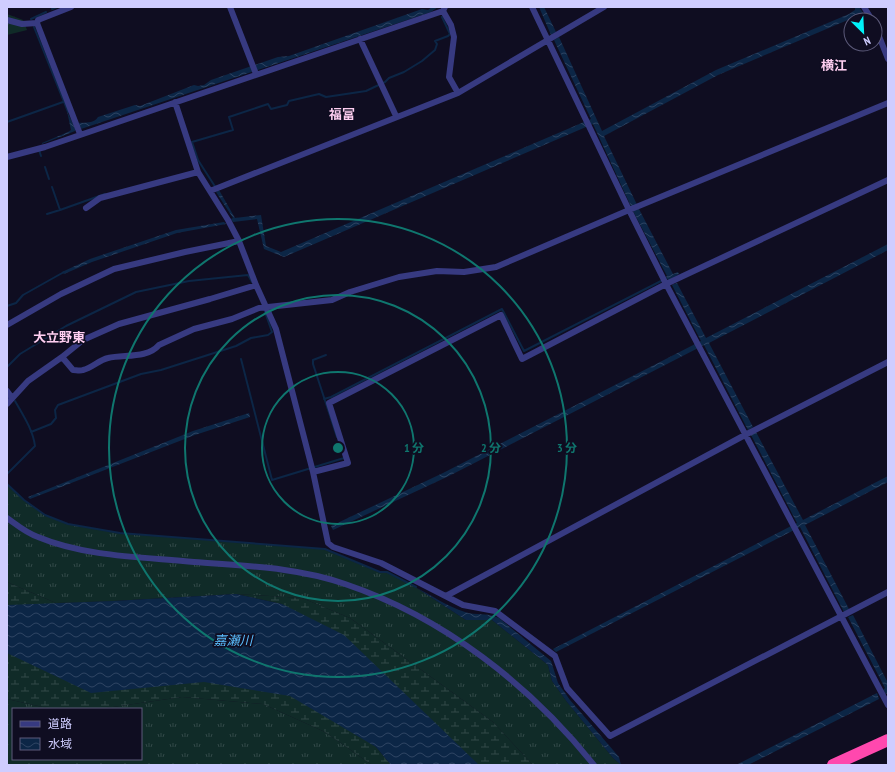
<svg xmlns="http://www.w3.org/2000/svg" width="895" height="772" font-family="'PT Sans Narrow','Noto Sans JP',sans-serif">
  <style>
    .grass { fill: url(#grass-tufts) }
    .wetland { fill: url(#wetland-marsh) }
    .water { fill: url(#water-waves) }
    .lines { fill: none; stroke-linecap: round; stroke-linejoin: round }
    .stream { stroke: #0c2646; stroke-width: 2 }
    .minor { stroke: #373a81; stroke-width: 6 }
    .motorway { stroke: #ff48ae; stroke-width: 12 }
    .ring { fill: none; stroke: #0f766e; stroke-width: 2 }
    .labels { text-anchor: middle; stroke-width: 3.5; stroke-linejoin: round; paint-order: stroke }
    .neighbourhood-label { font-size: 13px; font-weight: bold; fill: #ffcff1; stroke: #0f0d21 }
    .water-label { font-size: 13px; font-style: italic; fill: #5bbfff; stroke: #0f0d21 }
    .centre { fill: #0f766e; stroke: #0f0d21; stroke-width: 2 }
    .ring-label { font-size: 12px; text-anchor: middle; font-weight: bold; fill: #0f766e; stroke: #0f0d21; stroke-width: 3.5; stroke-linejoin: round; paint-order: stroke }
  </style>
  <defs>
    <pattern id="grass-tufts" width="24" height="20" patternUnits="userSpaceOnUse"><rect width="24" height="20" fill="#102b28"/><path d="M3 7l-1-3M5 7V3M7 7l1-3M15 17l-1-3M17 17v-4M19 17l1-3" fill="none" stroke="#324948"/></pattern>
    <pattern id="wetland-marsh" width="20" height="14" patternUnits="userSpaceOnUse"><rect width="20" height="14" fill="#102b28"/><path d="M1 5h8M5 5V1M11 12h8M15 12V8" fill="none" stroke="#324948"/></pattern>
    <pattern id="water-waves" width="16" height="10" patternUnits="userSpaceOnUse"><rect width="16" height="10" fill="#0c2646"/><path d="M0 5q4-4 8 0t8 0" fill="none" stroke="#2e4462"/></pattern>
  </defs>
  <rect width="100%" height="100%" fill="#0f0d21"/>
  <!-- grass -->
  <path class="grass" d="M 7,14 L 23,20 L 27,30 L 7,35 Z
    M 7,484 L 24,500 L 45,515 L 68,524 L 120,533 L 325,549 L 380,572 L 387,572 L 415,587 L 466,620 L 492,620 L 548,665 L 552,681 L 567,702 L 613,758 L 621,765 L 533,765 L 493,722 L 350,618 L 302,598 L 236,594 L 113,601 L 56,603 L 7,582 Z
    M 182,697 L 263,704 L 325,732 L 372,765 L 14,765 L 7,764 L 7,699 L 47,708 L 85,709 L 13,709 L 13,759 L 141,759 L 141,709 L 99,709 Z"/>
  <!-- wetland -->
  <path class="wetland" d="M 7,582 L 56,603 L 113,601 L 7,612 Z
    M 236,594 L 302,598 L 350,618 L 493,722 L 533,765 L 453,765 L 282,604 Z
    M 214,631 L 376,747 L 391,765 L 372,765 L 325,732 L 263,704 L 182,697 L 99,709 L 47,708 L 7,699 L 7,644 Z"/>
  <!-- water -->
  <path class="water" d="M 432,7 L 438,7 L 431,12 L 81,129 L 78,123 C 85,122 94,124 98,117 L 135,105 L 140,106 L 194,85 L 198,86 L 204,85 L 211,80 L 278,57 L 289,56 L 422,9 L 428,10 Z
    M 539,7 L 544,7 L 556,32 L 551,35 Z
    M 855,7 L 859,7 L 868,20 L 864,20 L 862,14 L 718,75 L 604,136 L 640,211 L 673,274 L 678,272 L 679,274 L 669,280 L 667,279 L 666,277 L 667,276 L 634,213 L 593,124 L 284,257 L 264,249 L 257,219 L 233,222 L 231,219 L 233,218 L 216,192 L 219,190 L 235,218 L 261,215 L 266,246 L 281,252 L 591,119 L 554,40 L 559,37 L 602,131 L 716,70 L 849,14 L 855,10 Z
    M 67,111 L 75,128 L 75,131 L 42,144 L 42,143 L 68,132 L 71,130 Z
    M 224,222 L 226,224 L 177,233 L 92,262 L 64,274 L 62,272 L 90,259 L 176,230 Z
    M 888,244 L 888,250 L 709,343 L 753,427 L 748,430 L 704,345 L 449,476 L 333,530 L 331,526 L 443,473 L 701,341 L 672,285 L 677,283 L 706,338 Z
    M 249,413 L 250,417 L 195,435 L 30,499 L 28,497 L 193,431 Z
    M 756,432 L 803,520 L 888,476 L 888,482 L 805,525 L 849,609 L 844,612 L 800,527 L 556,652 L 553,649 L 797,523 L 751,435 Z
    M 415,587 C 431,595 448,607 465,612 C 477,616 485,612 499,618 L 551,661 L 558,683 L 570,700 L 619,757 L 621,765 L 613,758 L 567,702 L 552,681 L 548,665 L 492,620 L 466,620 Z
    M 236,594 L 282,604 L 344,635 L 479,765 L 391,765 L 376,747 L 290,696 L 204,682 L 91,693 L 7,653 L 7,605 L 113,601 Z
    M 853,615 L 888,683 L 888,693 L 886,694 L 883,690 L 885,688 L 848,617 Z
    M 877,693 L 879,699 L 748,765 L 736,765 Z"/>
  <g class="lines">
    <!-- stream -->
    <path class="stream" d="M 52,9 L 57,7
      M 31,19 L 46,12
      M 34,27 L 68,112
      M 7,122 L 63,102
      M 39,150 L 41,156
      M 45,167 L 49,179
      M 52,187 L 60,210 L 105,194
      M 216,188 L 198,160 L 192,142 L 233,130 L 229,117 L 268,104 L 271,109 L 287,105 L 289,101 L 319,94 L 326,97 L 366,91 L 385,82 L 389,78 L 404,72 L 422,61 L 435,50 L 437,44 L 435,41 L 448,36 L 450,34 L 442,17
      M 47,214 L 60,210
      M 7,306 L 16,303 L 23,295 L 64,272
      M 326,355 L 313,360 L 313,364 L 337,437
      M 241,359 L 272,480 L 344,458
      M 7,367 L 20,354 L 66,326 L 136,292 L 189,281 L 248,275 L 252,282
      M 324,399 L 331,397 L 502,309 L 524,351 L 663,280
      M 31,432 L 51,424 L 56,418 L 55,410 L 58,405 L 141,374 L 161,370 L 236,346 L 251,338 L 268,335 L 272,332 L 265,312
      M 7,474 L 35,446 C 33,430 23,415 15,401
      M 7,484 L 24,500 L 45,515 L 68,524 L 120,533 L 325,549 L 380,572 L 387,572 L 416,587"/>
    <!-- minor -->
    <path class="minor" d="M 71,7 L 38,20 L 37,23 L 80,134
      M 230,7 L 256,74
      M 532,7 L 629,210 L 666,284 L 888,705
      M 864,7 L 872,20
      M 443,11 L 451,25 L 454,37 L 449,77 L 458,93
      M 7,20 L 22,24 L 37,23
      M 875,26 L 888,59
      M 360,39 L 396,116
      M 175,102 L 198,172 L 228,220 L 239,241 L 256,285 L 276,329 L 313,472 L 328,543 L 333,547 L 381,563 L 463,605 L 495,611 L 555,656 L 567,688 L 610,736 L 888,592
      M 7,157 L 45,147 L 443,11 L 445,7
      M 210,191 L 458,93 L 604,7
      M 86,208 L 100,198 L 198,172
      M 7,325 L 61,294 L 114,269 L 185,252 L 239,241
      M 62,357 L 73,370 C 76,370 80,371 83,370 C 92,368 99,360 108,358 C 124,354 147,359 159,345 L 194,329 L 232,319 L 259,308 L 332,300 L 350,292 L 399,277 L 437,271 L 464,272 L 496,267 L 629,210 L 888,103
      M 7,391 L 12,398
      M 7,404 L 28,381 L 62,357 L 83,340 L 119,324 L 210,299 L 256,285
      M 313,472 L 348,463 L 329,403 L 501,315 L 522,359 L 666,284 L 888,180
      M 7,518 C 17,525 26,533 38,537 C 86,557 143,557 194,562 C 244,566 297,567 345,584 C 443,617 530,685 594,765
      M 446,596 L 745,435 L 888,362"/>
    <!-- motorway -->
    <path class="motorway" d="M 833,765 L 888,740"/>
  </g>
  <!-- distance rings -->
  <g class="ring">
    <circle cx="338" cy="448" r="76"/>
    <circle cx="338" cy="448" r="153"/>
    <circle cx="338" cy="448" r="229"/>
  </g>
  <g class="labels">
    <!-- neighbourhood labels -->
    <g class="neighbourhood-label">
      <text x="834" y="70">横江</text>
      <text x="342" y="119">福富</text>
      <text x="59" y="342">大立野東</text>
    </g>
    <!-- water labels -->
    <g class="water-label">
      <text x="233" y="645">嘉瀬川</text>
    </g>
  </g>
  <circle cx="338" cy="448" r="6" class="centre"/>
  <g class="ring-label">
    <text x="414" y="452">1 分</text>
    <text x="491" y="452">2 分</text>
    <text x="567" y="452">3 分</text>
  </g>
  <!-- border -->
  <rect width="895" height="772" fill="none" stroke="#cfcdff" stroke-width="16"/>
  <!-- legend -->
  <rect x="12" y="708" width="130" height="52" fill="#0f0d21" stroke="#5c5a7a"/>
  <rect x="20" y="721" width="20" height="6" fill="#373a81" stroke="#5c5a7a"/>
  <text x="48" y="728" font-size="12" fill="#cfcdff">道路</text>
  <rect x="20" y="738" width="20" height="12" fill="url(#water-waves)" stroke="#5c5a7a"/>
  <text x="48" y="748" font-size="12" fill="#cfcdff">水域</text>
  <!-- north arrow -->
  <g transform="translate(863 32) rotate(156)"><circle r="19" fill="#0f0d21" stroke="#5c5a7a"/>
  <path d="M0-3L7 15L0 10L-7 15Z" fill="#00f2f8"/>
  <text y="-6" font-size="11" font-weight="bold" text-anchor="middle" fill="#cfcdff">N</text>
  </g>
</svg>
